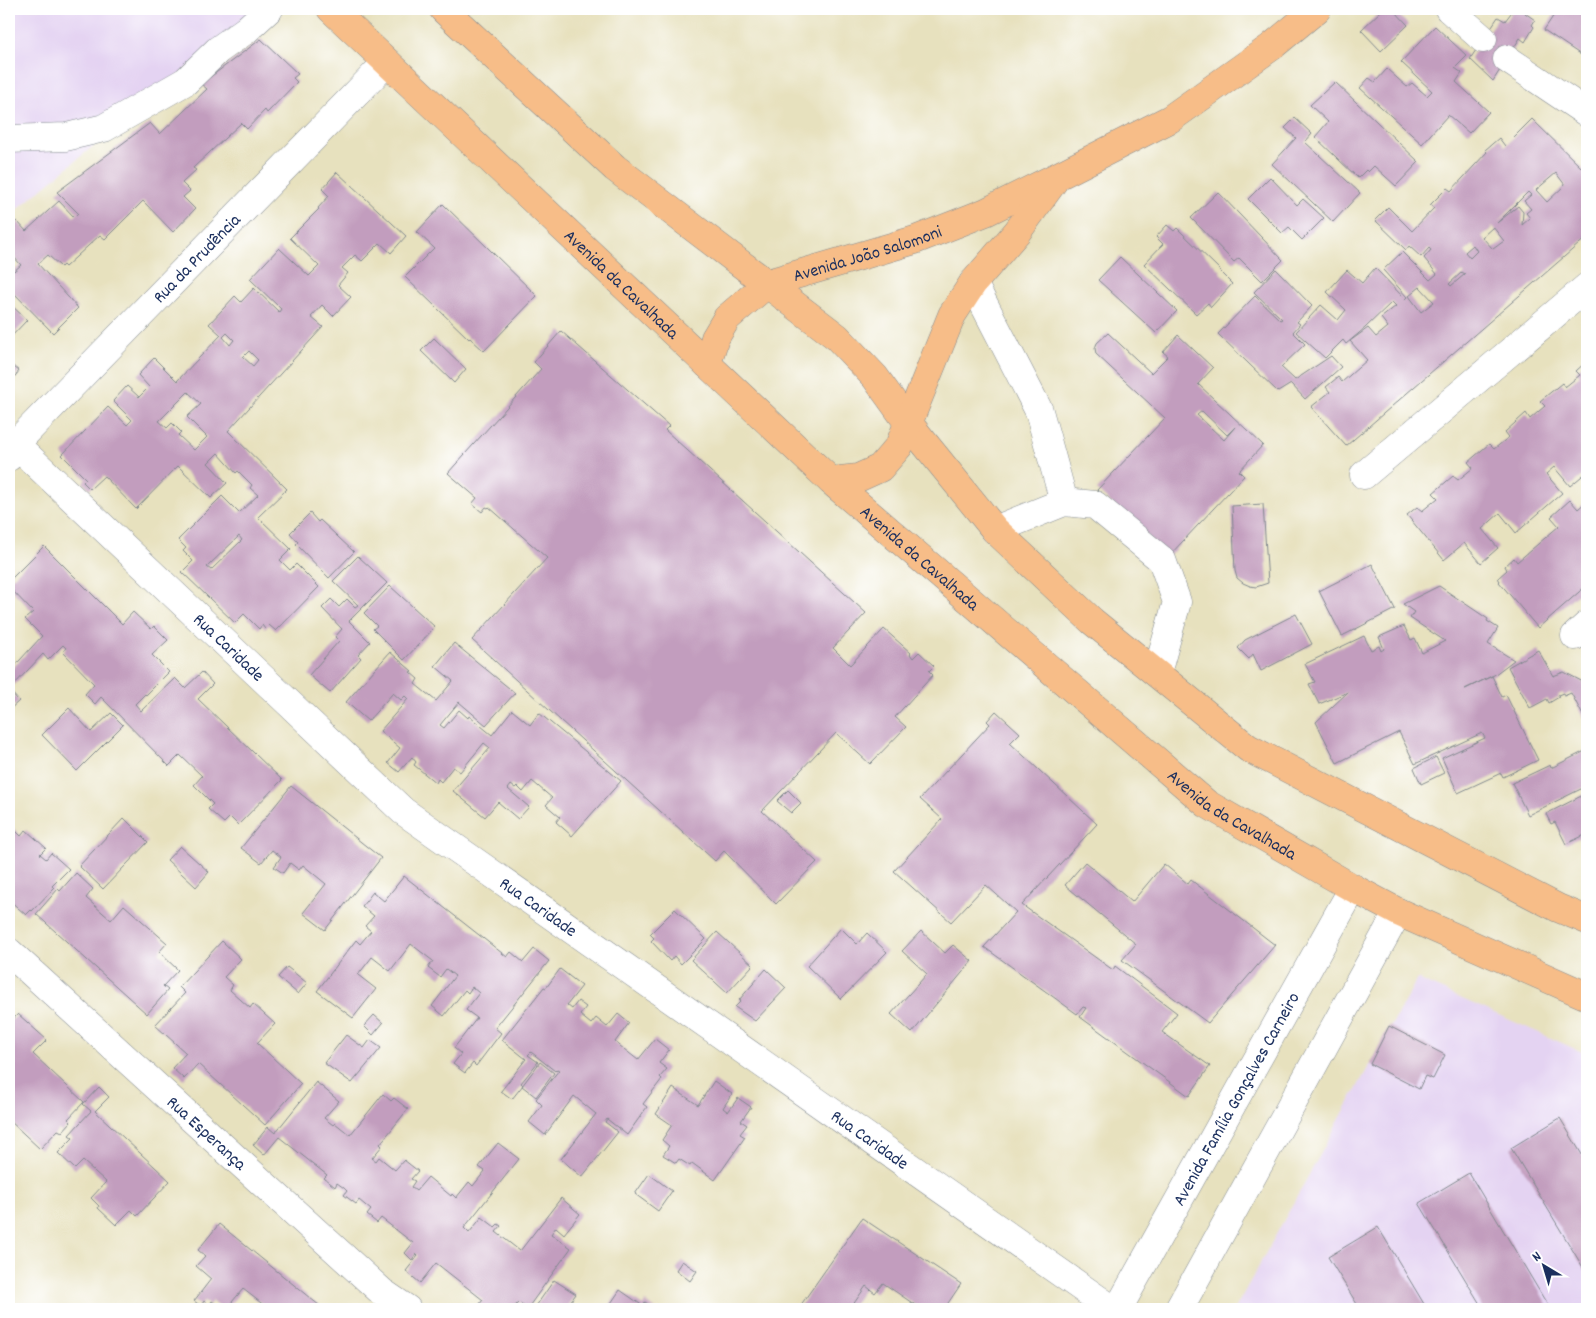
<svg xmlns="http://www.w3.org/2000/svg" width="1596" height="1318" font-family="Dekko,sans-serif">
  <style>
    .built { fill: #e4d3f2 }
    .building { fill: #c29dbe; fill-rule: evenodd }
    .lines { fill: none; stroke-linecap: round; stroke-linejoin: round }
    .minor-casing { stroke: #81888e; stroke-width: 29 }
    .major-casing { stroke: #81888e; stroke-width: 29 }
    .minor { stroke: #fff; stroke-width: 28 }
    .major { stroke: #f7bd88; stroke-width: 28 }
    .labels { text-anchor: middle; stroke-width: 4; stroke-linejoin: round; paint-order: stroke }
    .street-label { font-size: 18px; fill: #1b2f5e; stroke: #fff }
  </style>
  <rect width="100%" height="100%" fill="#fff"/>
  <filter id="ink" filterUnits="userSpaceOnUse"><feTurbulence type="fractalNoise" baseFrequency=".02" numOctaves="2"/><feDisplacementMap in="SourceGraphic" scale="10" xChannelSelector="R" yChannelSelector="G"/><feConvolveMatrix kernelMatrix="1 2 1 2 8 2 1 2 1" color-interpolation-filters="sRGB"/></filter>
  <filter id="wash" filterUnits="userSpaceOnUse"><feTurbulence type="fractalNoise" baseFrequency=".0096" numOctaves="4" result="noise"/><feDisplacementMap in="SourceGraphic" scale="20" xChannelSelector="R" yChannelSelector="G"/><feGaussianBlur stdDeviation="1.12" result="paint"/><feColorMatrix in="noise" values="0 0 0 0 0 0 0 0 0 0 0 0 0 0 0 0 0 1.4 0 .05"/><feComposite in="paint" operator="in"/></filter>
  <g filter="url(#wash)">
    <rect width="100%" height="100%" fill="#e7e1be"/>
    <!-- built -->
    <path class="built" d="M 9,9 L 258,9 L 9,216 Z
      M 1417,979 L 1587,1054 L 1587,1309 L 1235,1309 Z"/>
    <g id="blocks">
      <!-- building -->
      <path class="building" d="M 1383,9 L 1393,9 L 1408,25 L 1381,51 L 1361,30 Z
        M 1514,9 L 1528,9 L 1525,13 L 1535,20 L 1532,25 L 1534,27 L 1525,42 L 1520,38 L 1493,81 L 1470,59 L 1498,17 L 1505,21 Z
        M 1558,9 L 1587,9 L 1587,59 L 1544,30 Z
        M 1435,26 L 1467,56 L 1455,68 L 1462,73 L 1456,82 L 1489,112 L 1469,133 L 1448,115 L 1422,144 L 1360,88 L 1369,78 L 1375,82 L 1387,69 L 1407,87 L 1412,83 L 1427,96 L 1432,91 L 1401,62 Z
        M 261,39 L 298,74 L 293,78 L 297,82 L 267,113 L 265,110 L 247,129 L 241,123 L 193,168 L 196,170 L 182,183 L 190,191 L 183,197 L 195,209 L 173,232 L 143,201 L 105,239 L 100,235 L 65,267 L 63,265 L 61,267 L 48,255 L 38,264 L 78,308 L 53,333 L 9,288 L 9,265 L 14,271 L 21,265 L 12,255 L 9,258 L 9,227 L 17,221 L 26,231 L 59,201 L 74,217 L 78,213 L 57,192 L 150,123 L 160,134 L 207,89 L 201,84 Z
        M 1335,82 L 1419,162 L 1396,186 L 1374,166 L 1368,172 L 1366,170 L 1358,178 L 1315,137 L 1328,122 L 1310,105 Z
        M 1295,118 L 1312,134 L 1305,142 L 1360,193 L 1333,222 L 1272,164 L 1296,138 L 1285,128 Z
        M 1532,119 L 1585,171 L 1587,170 L 1587,237 L 1346,446 L 1311,407 L 1330,392 L 1326,387 L 1338,377 L 1342,382 L 1367,360 L 1350,341 L 1368,328 L 1376,337 L 1388,327 L 1381,318 L 1396,306 L 1392,302 L 1365,328 L 1346,344 L 1343,340 L 1325,358 L 1296,332 L 1321,305 L 1338,320 L 1346,310 L 1327,292 L 1347,270 L 1362,283 L 1375,268 L 1405,299 L 1407,297 L 1383,270 L 1402,252 L 1430,280 L 1437,274 L 1424,258 L 1431,250 L 1429,248 L 1421,257 L 1409,246 L 1406,250 L 1375,220 L 1388,207 L 1412,231 L 1434,208 L 1430,205 L 1447,188 L 1451,191 L 1487,152 L 1485,150 L 1499,138 L 1505,146 ZM 1556,173 L 1565,185 L 1547,202 L 1536,190 ZM 1528,192 L 1531,195 L 1524,201 L 1531,209 L 1526,213 L 1530,218 L 1522,225 L 1523,212 L 1518,206 L 1497,223 ZM 1493,227 L 1504,241 L 1493,249 L 1482,237 ZM 1473,245 L 1477,251 L 1470,258 L 1465,252 ZM 1462,272 L 1465,274 L 1451,286 L 1449,284 ZM 1420,287 L 1434,302 L 1421,312 L 1409,296 Z
        M 337,172 L 406,236 L 391,253 L 380,243 L 362,261 L 355,255 L 342,268 L 348,273 L 338,285 L 351,297 L 333,316 L 322,305 L 311,317 L 323,327 L 228,431 L 287,489 L 258,517 L 291,549 L 280,560 L 290,570 L 296,564 L 319,587 L 276,631 L 269,625 L 265,629 L 262,625 L 259,629 L 244,614 L 235,623 L 182,572 L 193,561 L 183,551 L 186,548 L 178,540 L 222,496 L 239,513 L 258,495 L 250,488 L 252,485 L 238,471 L 236,473 L 218,453 L 208,463 L 227,483 L 211,498 L 178,466 L 136,509 L 104,476 L 90,489 L 83,482 L 86,479 L 62,455 L 108,407 L 127,425 L 132,420 L 113,401 L 127,386 L 139,397 L 149,387 L 138,375 L 154,358 L 177,381 L 221,335 L 209,324 L 235,296 L 241,302 L 254,288 L 279,312 L 281,309 L 250,279 L 279,248 L 309,276 L 319,266 L 290,238 L 319,209 L 318,208 L 329,196 L 322,189 ZM 227,333 L 234,340 L 230,345 L 223,337 ZM 249,351 L 258,360 L 253,366 L 243,357 ZM 188,392 L 201,404 L 187,417 L 207,437 L 194,450 L 178,435 L 181,432 L 172,423 L 167,428 L 159,421 ZM 239,536 L 242,540 L 211,570 L 207,567 Z
        M 1270,177 L 1297,205 L 1303,199 L 1324,218 L 1302,240 L 1289,227 L 1282,233 L 1248,199 Z
        M 1218,192 L 1283,260 L 1262,281 L 1239,258 L 1234,262 L 1191,218 Z
        M 443,204 L 537,296 L 484,351 L 470,338 L 469,339 L 405,277 L 434,248 L 417,232 Z
        M 1167,225 L 1174,231 L 1177,228 L 1221,271 L 1220,272 L 1232,284 L 1211,307 L 1208,303 L 1196,314 L 1144,264 L 1163,244 L 1156,237 Z
        M 1120,257 L 1177,311 L 1156,333 L 1098,280 Z
        M 1276,269 L 1312,306 L 1297,322 L 1300,324 L 1293,332 L 1305,344 L 1281,367 L 1295,380 L 1331,356 L 1341,367 L 1305,399 L 1291,384 L 1278,392 L 1218,334 L 1255,296 L 1280,320 L 1282,319 L 1254,292 Z
        M 9,303 L 27,320 L 9,339 Z
        M 561,331 L 669,426 L 665,430 L 866,613 L 833,648 L 850,665 L 884,629 L 911,653 L 910,654 L 913,658 L 919,652 L 934,666 L 929,671 L 933,675 L 895,717 L 906,727 L 870,764 L 836,733 L 762,811 L 817,862 L 776,904 L 724,851 L 715,861 L 472,640 L 547,558 L 489,507 L 488,508 L 486,507 L 482,512 L 472,504 L 477,498 L 448,473 L 541,369 L 534,362 Z
        M 1108,333 L 1151,373 L 1168,356 L 1163,352 L 1178,335 L 1213,368 L 1198,384 L 1263,445 L 1239,471 L 1244,476 L 1168,557 L 1097,490 L 1165,418 L 1096,354 L 1095,348 L 1097,343 ZM 1202,411 L 1227,435 L 1235,427 L 1224,440 L 1197,415 Z
        M 434,338 L 466,369 L 454,383 L 421,351 Z
        M 1587,361 L 1587,472 L 1570,486 L 1554,467 L 1546,474 L 1562,493 L 1516,533 L 1500,513 L 1482,529 L 1498,548 L 1481,563 L 1464,543 L 1444,560 L 1407,515 L 1417,507 L 1422,511 L 1438,498 L 1433,493 L 1453,476 L 1458,480 L 1473,468 L 1468,462 L 1489,444 L 1494,449 L 1509,437 L 1505,432 L 1526,413 L 1530,419 L 1538,412 L 1545,406 L 1540,401 L 1562,383 L 1565,387 L 1580,375 L 1576,371 Z
        M 9,363 L 19,371 L 9,384 Z
        M 1570,500 L 1578,509 L 1587,501 L 1587,585 L 1538,628 L 1499,582 L 1500,581 L 1498,578 L 1507,570 L 1505,566 L 1514,558 L 1517,562 L 1559,526 L 1551,517 Z
        M 1263,504 L 1268,583 L 1256,587 L 1250,586 L 1243,583 L 1237,578 L 1235,571 L 1232,506 Z
        M 310,513 L 318,522 L 320,520 L 354,552 L 329,578 L 296,544 L 298,542 L 290,533 Z
        M 44,546 L 122,624 L 133,612 L 151,629 L 154,626 L 168,640 L 152,655 L 169,672 L 146,695 L 145,694 L 135,704 L 141,711 L 175,678 L 185,688 L 202,672 L 213,684 L 198,699 L 282,780 L 238,825 L 230,817 L 224,823 L 208,809 L 213,804 L 194,785 L 202,776 L 180,755 L 169,766 L 101,697 L 95,704 L 85,694 L 94,684 L 63,652 L 66,648 L 63,645 L 48,660 L 43,654 L 12,687 L 9,683 L 9,672 L 42,636 L 25,619 L 33,612 L 9,587 L 9,581 Z
        M 358,556 L 387,583 L 349,621 L 370,642 L 358,655 L 361,658 L 330,693 L 309,675 L 339,641 L 335,637 L 342,629 L 322,608 L 331,599 L 339,607 L 347,599 L 355,607 L 358,605 L 333,581 Z
        M 1372,564 L 1395,609 L 1342,636 L 1319,591 Z
        M 390,586 L 435,627 L 404,660 L 373,629 L 377,626 L 364,613 Z
        M 1439,586 L 1488,619 L 1487,621 L 1498,628 L 1488,644 L 1514,660 L 1494,675 L 1465,689 L 1492,676 L 1502,697 L 1506,695 L 1538,760 L 1503,777 L 1501,773 L 1458,793 L 1442,758 L 1485,738 L 1482,733 L 1415,764 L 1399,732 L 1337,763 L 1316,722 L 1348,692 L 1319,704 L 1309,684 L 1315,682 L 1305,664 L 1364,636 L 1371,650 L 1379,646 L 1381,651 L 1384,649 L 1379,637 L 1404,626 L 1411,640 L 1415,638 L 1422,653 L 1445,641 L 1410,618 L 1414,612 L 1403,604 Z
        M 1296,614 L 1312,644 L 1261,671 L 1253,654 L 1249,659 L 1238,648 L 1245,640 Z
        M 454,643 L 515,693 L 486,725 L 459,702 L 440,725 L 444,728 L 459,710 L 468,718 L 469,716 L 492,735 L 512,710 L 530,725 L 539,713 L 621,781 L 572,836 L 556,822 L 560,817 L 546,805 L 552,798 L 532,781 L 523,792 L 517,786 L 515,788 L 511,785 L 508,789 L 529,807 L 518,819 L 498,802 L 485,817 L 453,791 L 490,748 L 484,743 L 460,772 L 453,767 L 441,782 L 438,779 L 436,783 L 414,765 L 416,762 L 412,757 L 399,772 L 388,763 L 400,748 L 380,731 L 408,699 L 405,696 L 401,700 L 393,693 L 368,721 L 346,702 L 390,652 L 412,671 L 410,672 L 418,679 L 415,684 L 436,701 L 453,681 L 435,666 Z
        M 1538,650 L 1553,676 L 1564,672 L 1587,684 L 1587,723 L 1571,693 L 1564,696 L 1563,693 L 1558,695 L 1559,697 L 1549,703 L 1547,699 L 1530,708 L 1508,667 Z
        M 9,690 L 19,701 L 9,710 Z
        M 69,708 L 91,732 L 111,713 L 123,725 L 77,771 L 42,735 Z
        M 996,711 L 1020,733 L 1010,743 L 1097,824 L 1022,905 L 1113,970 L 1115,966 L 1177,1013 L 1162,1032 L 1210,1066 L 1189,1096 L 1080,1017 L 1086,1008 L 1083,1007 L 1077,1014 L 984,947 L 1016,912 L 986,885 L 951,922 L 894,871 L 942,819 L 920,799 L 990,724 L 987,721 Z
        M 1587,750 L 1587,786 L 1528,815 L 1512,783 L 1550,765 L 1551,768 Z
        M 1436,757 L 1444,773 L 1421,784 L 1414,768 Z
        M 291,786 L 381,858 L 325,930 L 303,913 L 326,884 L 303,865 L 299,870 L 290,863 L 283,873 L 274,867 L 281,857 L 272,850 L 261,863 L 241,848 Z
        M 788,790 L 801,803 L 791,813 L 777,801 Z
        M 1587,793 L 1587,834 L 1566,844 L 1555,822 L 1551,824 L 1546,814 Z
        M 124,818 L 148,842 L 103,889 L 79,866 Z
        M 9,824 L 21,836 L 26,830 L 46,848 L 40,854 L 46,859 L 51,853 L 69,869 L 52,886 L 54,888 L 32,911 L 31,910 L 26,915 L 9,900 Z
        M 180,846 L 209,872 L 196,887 L 167,860 Z
        M 1085,862 L 1132,902 L 1164,864 L 1188,884 L 1191,880 L 1275,945 L 1208,1023 L 1122,960 L 1136,944 L 1065,885 Z
        M 76,873 L 93,889 L 86,898 L 111,920 L 124,905 L 167,943 L 159,952 L 178,970 L 163,986 L 168,990 L 147,1014 L 36,914 L 58,889 L 60,891 Z
        M 404,876 L 507,957 L 511,952 L 523,962 L 534,949 L 549,961 L 495,1028 L 501,1033 L 476,1066 L 473,1063 L 465,1073 L 453,1064 L 461,1054 L 454,1048 L 477,1018 L 466,1010 L 479,993 L 472,987 L 468,993 L 465,990 L 444,1016 L 432,1006 L 455,976 L 446,969 L 440,977 L 428,968 L 433,961 L 411,944 L 390,971 L 372,957 L 358,975 L 376,989 L 353,1018 L 317,991 L 356,940 L 360,944 L 371,931 L 365,926 L 374,916 L 362,906 L 373,892 L 384,901 Z
        M 675,909 L 706,939 L 681,964 L 674,956 L 670,961 L 651,941 L 654,938 L 650,934 Z
        M 841,928 L 857,944 L 867,933 L 887,952 L 841,999 L 807,966 Z
        M 921,931 L 945,953 L 953,945 L 972,961 L 912,1033 L 891,1014 L 927,974 L 902,951 Z
        M 717,932 L 753,965 L 727,993 L 691,960 Z
        M 222,941 L 241,959 L 224,977 L 233,985 L 230,990 L 250,1008 L 253,1004 L 275,1024 L 257,1043 L 301,1084 L 265,1125 L 198,1064 L 184,1079 L 172,1068 L 186,1053 L 155,1025 L 185,993 L 179,987 Z
        M 287,967 L 307,983 L 298,994 L 278,977 Z
        M 560,969 L 582,986 L 567,1005 L 572,1009 L 578,1001 L 586,1007 L 580,1015 L 591,1024 L 596,1018 L 607,1027 L 618,1014 L 629,1023 L 615,1042 L 638,1060 L 655,1039 L 669,1050 L 659,1063 L 667,1069 L 660,1077 L 662,1079 L 643,1104 L 647,1107 L 627,1135 L 607,1119 L 605,1122 L 618,1132 L 582,1177 L 561,1159 L 596,1114 L 574,1096 L 545,1135 L 529,1122 L 542,1105 L 536,1099 L 559,1070 L 557,1069 L 555,1071 L 531,1052 L 528,1055 L 538,1062 L 521,1083 L 523,1085 L 512,1099 L 501,1091 L 526,1059 L 502,1040 L 544,987 L 546,988 Z
        M 766,969 L 786,988 L 755,1021 L 735,1007 L 741,1001 L 739,1000 Z
        M 18,1014 L 47,1040 L 33,1054 L 84,1102 L 68,1119 L 71,1122 L 62,1132 L 58,1130 L 40,1149 L 9,1120 L 9,1017 L 12,1020 Z
        M 374,1015 L 383,1023 L 373,1035 L 364,1026 Z
        M 1389,1026 L 1445,1055 L 1433,1079 L 1425,1076 L 1419,1089 L 1370,1064 Z
        M 346,1035 L 364,1048 L 370,1040 L 381,1048 L 352,1083 L 324,1063 Z
        M 540,1062 L 554,1073 L 536,1097 L 522,1086 Z
        M 714,1081 L 732,1094 L 723,1108 L 728,1112 L 738,1098 L 751,1107 L 741,1121 L 747,1125 L 740,1134 L 745,1137 L 715,1180 L 692,1163 L 690,1166 L 679,1159 L 676,1163 L 663,1155 L 669,1146 L 662,1140 L 672,1125 L 656,1114 L 673,1088 L 698,1105 Z
        M 316,1082 L 339,1101 L 324,1118 L 333,1125 L 335,1123 L 350,1135 L 383,1094 L 391,1101 L 394,1098 L 408,1109 L 380,1144 L 382,1146 L 372,1158 L 376,1161 L 379,1157 L 395,1170 L 404,1160 L 418,1171 L 411,1179 L 415,1181 L 411,1187 L 416,1191 L 428,1177 L 451,1196 L 452,1194 L 456,1198 L 469,1182 L 473,1186 L 485,1171 L 479,1167 L 498,1143 L 519,1159 L 464,1228 L 469,1233 L 482,1217 L 495,1227 L 498,1224 L 501,1226 L 496,1232 L 520,1251 L 561,1198 L 580,1214 L 564,1234 L 556,1227 L 551,1234 L 571,1248 L 527,1309 L 519,1302 L 512,1309 L 482,1309 L 478,1306 L 483,1300 L 436,1263 L 420,1283 L 406,1271 L 418,1256 L 416,1254 L 412,1260 L 405,1253 L 413,1243 L 381,1218 L 377,1223 L 367,1215 L 371,1210 L 359,1200 L 356,1204 L 344,1195 L 347,1191 L 344,1188 L 337,1183 L 335,1187 L 324,1178 L 327,1175 L 279,1137 L 264,1155 L 253,1145 L 268,1127 L 275,1133 Z
        M 99,1087 L 109,1097 L 95,1111 L 170,1181 L 137,1216 L 131,1210 L 116,1225 L 98,1208 L 99,1206 L 91,1198 L 106,1182 L 83,1161 L 75,1169 L 58,1153 L 73,1138 L 69,1135 L 91,1111 L 83,1104 Z
        M 1560,1118 L 1587,1163 L 1587,1274 L 1511,1148 Z
        M 1469,1173 L 1550,1309 L 1483,1309 L 1419,1203 Z
        M 649,1174 L 672,1191 L 658,1211 L 635,1194 Z
        M 862,1218 L 961,1284 L 944,1309 L 921,1309 L 883,1283 L 875,1293 L 866,1286 L 850,1309 L 798,1309 Z
        M 219,1224 L 310,1298 L 324,1309 L 262,1309 L 265,1306 L 243,1289 L 226,1309 L 222,1309 L 212,1301 L 209,1305 L 204,1301 L 201,1306 L 194,1301 L 211,1279 L 196,1266 L 205,1256 L 198,1250 Z
        M 1378,1227 L 1427,1309 L 1360,1309 L 1328,1257 Z
        M 682,1261 L 697,1271 L 690,1281 L 676,1270 Z
        M 554,1280 L 576,1294 L 565,1309 L 534,1309 Z
        M 620,1290 L 643,1306 L 645,1302 L 656,1309 L 607,1309 Z"/>
    </g>
  </g>
  <g filter="url(#ink)">
    <use href="#blocks" fill-opacity="0" stroke="#81888e" stroke-width="1"/>
    <g class="lines">
      <defs>
        <g id="minor">
          <path d="M 1449,9 L 1483,39"/>
          <path d="M 1507,59 L 1587,113"/>
          <path d="M 9,139 L 66,137 L 104,128 L 186,81 L 218,50 L 246,30 L 269,9"/>
          <path d="M 973,283 L 1039,411 L 1064,502"/>
          <path id="s1" d="M 15,444 L 403,811 L 1112,1309"/>
          <path id="s2" d="M 9,457 L 15,444 L 387,62"/>
          <path d="M 1364,475 L 1587,287"/>
          <path d="M 995,530 L 1064,502 L 1095,505 L 1162,560 L 1177,602 L 1157,673"/>
          <path d="M 1575,636 L 1587,625"/>
          <path id="s3" d="M 9,952 L 382,1292 L 407,1309"/>
          <path id="s4" d="M 1118,1309 L 1353,888"/>
          <path d="M 1179,1309 L 1398,912"/>
        </g>
        <g id="major">
          <path id="s5" d="M 331,9 L 831,481 L 1207,804 L 1353,888 L 1398,912 L 1587,996"/>
          <path d="M 443,9 L 615,168 L 837,337 L 875,377 L 909,424 L 995,530 L 1092,621 L 1248,748 L 1558,908 L 1587,920"/>
          <path id="s6" d="M 707,364 L 715,338 L 727,318 L 768,283 L 915,240 L 986,212 L 1058,176 L 1170,119 L 1271,47 L 1317,9"/>
          <path d="M 831,481 L 858,478 L 880,468 L 899,446 L 952,315 L 973,283 L 1017,232 L 1054,181"/>
        </g>
      </defs>
      <!-- minor casing -->
      <use href="#minor" class="minor-casing"/>
      <!-- major casing -->
      <use href="#major" class="major-casing"/>
      <!-- minor -->
      <use href="#minor" class="minor"/>
      <!-- major -->
      <use href="#major" class="major"/>
    </g>
  </g>
  <g class="labels">
    <!-- street labels -->
    <g class="street-label">
      <text dy="6" stroke="none"><textPath href="#s6" startOffset="208">Avenida João Salomoni</textPath></text>
      <text dy="6" stroke="none"><textPath href="#s2" startOffset="274">Rua da Prudência</textPath></text>
      <text dy="6" stroke="none"><textPath href="#s5" startOffset="400">Avenida da Cavalhada</textPath></text>
      <text dy="6" stroke="none"><textPath href="#s5" startOffset="805">Avenida da Cavalhada</textPath></text>
      <text dy="6" stroke="none"><textPath href="#s1" startOffset="295">Rua Caridade</textPath></text>
      <text dy="6" stroke="none"><textPath href="#s5" startOffset="1210">Avenida da Cavalhada</textPath></text>
      <text dy="6" stroke="none"><textPath href="#s1" startOffset="700">Rua Caridade</textPath></text>
      <text dy="6" stroke="none"><textPath href="#s4" startOffset="241">Avenida Família Gonçalves Carneiro</textPath></text>
      <text dy="6" stroke="none"><textPath href="#s3" startOffset="268">Rua Esperança</textPath></text>
      <text dy="6" stroke="none"><textPath href="#s1" startOffset="1105">Rua Caridade</textPath></text>
    </g>
  </g>
  <!-- margin -->
  <rect width="1596" height="1318" fill="none" stroke="#fff" stroke-width="30"/>
  <!-- north arrow -->
  <g transform="translate(1544 1266) rotate(322)" stroke="#ffffff" stroke-width="4" paint-order="stroke">
  <path d="M0-4L9 19L0 12L-9 19Z" fill="#1b2f5e"/>
  <text y="-8" font-size="14" font-weight="bold" text-anchor="middle" fill="#1b2f5e">N</text>
  </g>
</svg>
